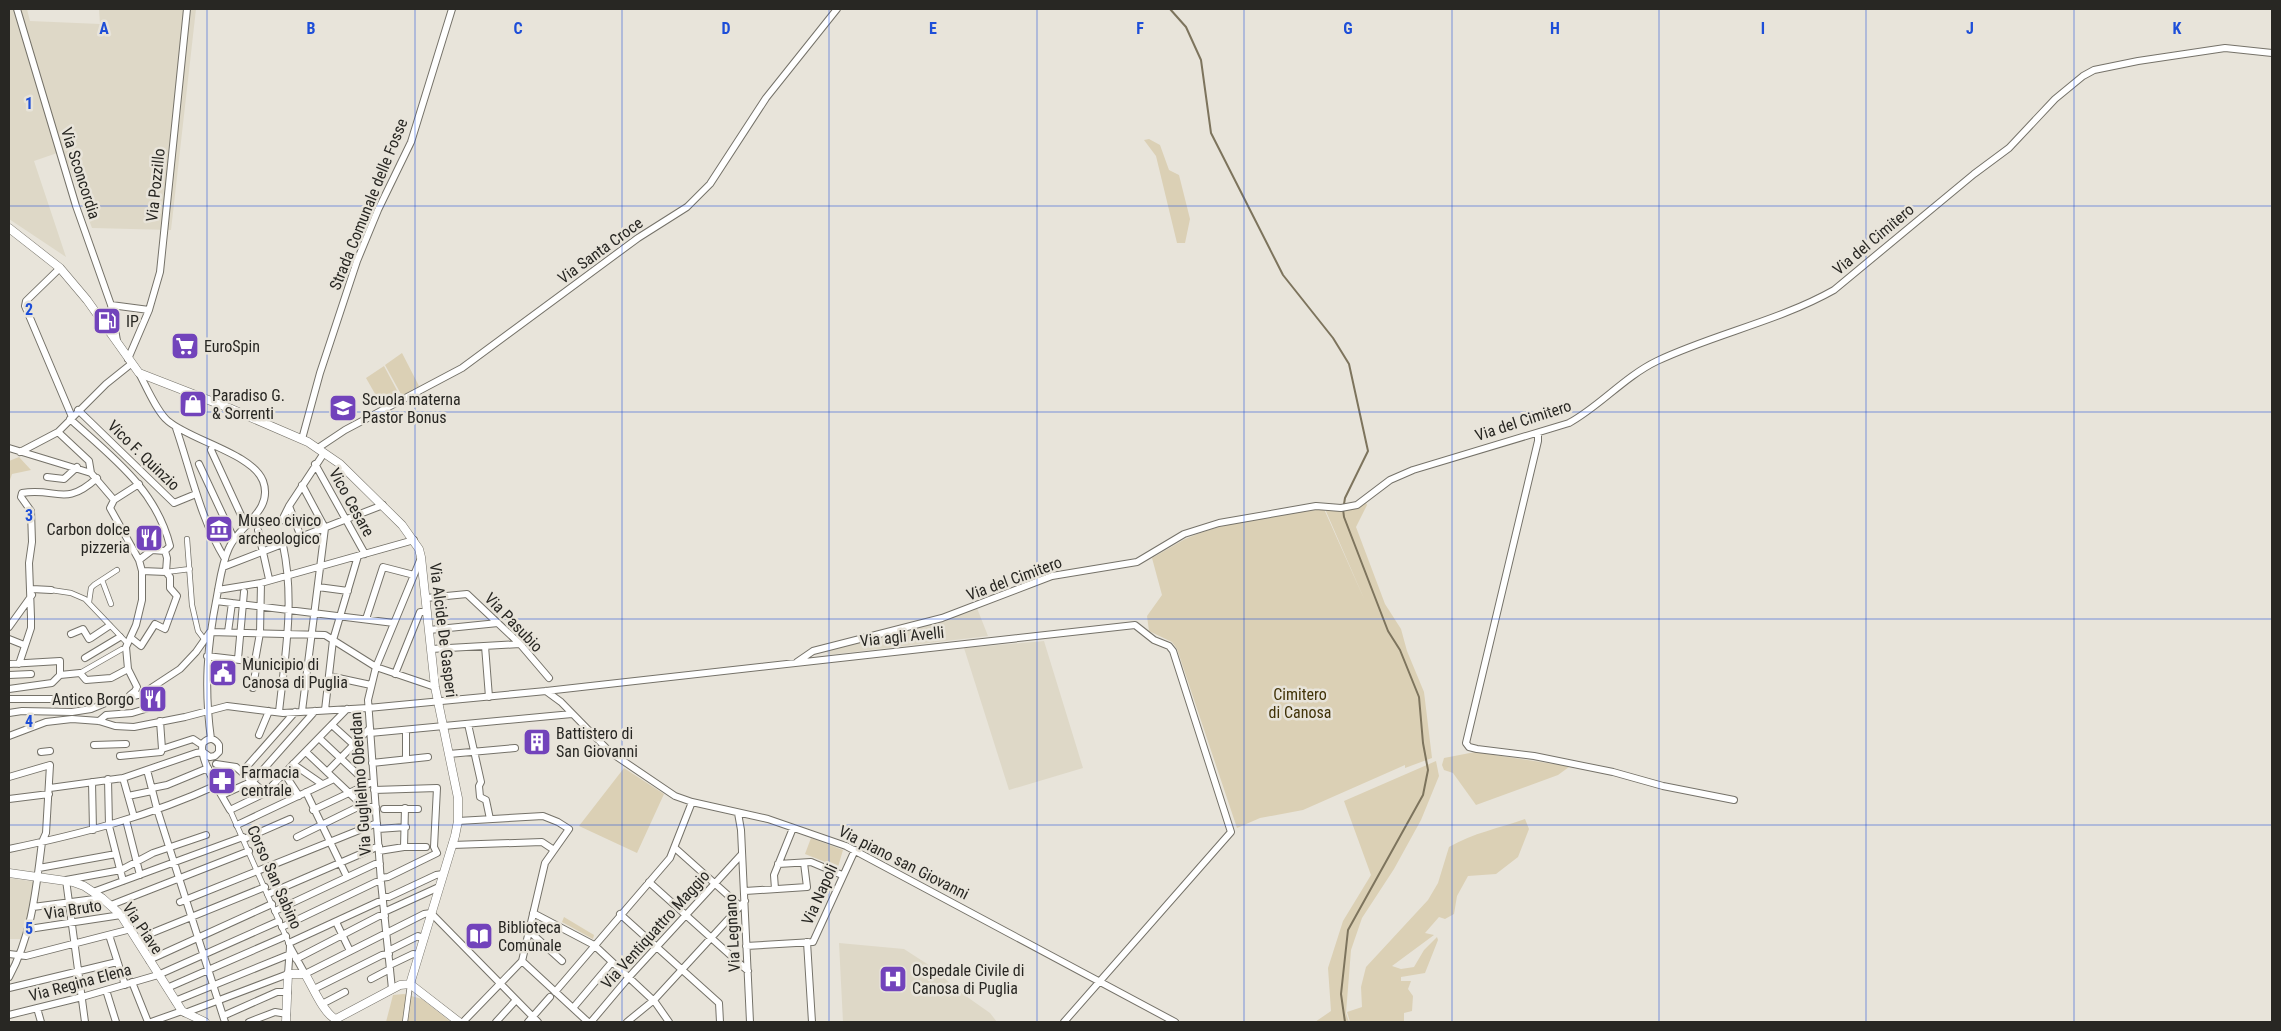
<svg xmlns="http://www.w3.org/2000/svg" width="2281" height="1031" font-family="'Roboto Condensed',sans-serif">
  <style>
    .built { fill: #ded8c7 }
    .green { fill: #dbd0b5 }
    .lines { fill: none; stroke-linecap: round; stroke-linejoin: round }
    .stream { stroke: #7d745d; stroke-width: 2 }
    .pedestrian-casing { stroke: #757269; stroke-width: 6 }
    .minor-casing { stroke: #757269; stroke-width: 8 }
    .tertiary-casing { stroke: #757269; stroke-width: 9 }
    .pedestrian { stroke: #fff; stroke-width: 4.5 }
    .minor { stroke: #fff; stroke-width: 6 }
    .tertiary { stroke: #fff; stroke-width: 8 }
    .grid { fill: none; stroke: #1d4ed8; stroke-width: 1; stroke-opacity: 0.55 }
    .labels { text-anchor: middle; stroke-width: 5; stroke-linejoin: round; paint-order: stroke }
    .street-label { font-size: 16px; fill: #282723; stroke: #e8e4da }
    .poi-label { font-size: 16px; fill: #282723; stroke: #e8e4da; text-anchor: start }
    .park-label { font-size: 16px; fill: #413308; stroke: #e8e4da }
    .grid-label { font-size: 16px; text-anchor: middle; font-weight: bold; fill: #1d4ed8; stroke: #e8e4da; stroke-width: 5; stroke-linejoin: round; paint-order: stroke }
  </style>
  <rect width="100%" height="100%" fill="#e8e4da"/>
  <!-- built -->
  <path class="built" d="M 9,9 L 27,9 L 30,21 L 100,24 L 99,9 L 196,9 L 171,230 L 92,228 L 63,151 L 34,161 L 66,257 L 9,219 Z
    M 977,608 L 988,636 L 828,655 L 827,651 L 938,622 Z
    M 1044,641 L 1083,768 L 1009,790 L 964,648 Z
    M 9,878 L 36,882 L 23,939 L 9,939 Z
    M 839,943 L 904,949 L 938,971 L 953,987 L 990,1013 L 997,1022 L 843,1022 Z"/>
  <!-- green -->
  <path class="green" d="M 1149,139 L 1160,145 L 1169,170 L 1179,175 L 1190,219 L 1185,243 L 1177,243 L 1156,156 L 1144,140 Z
    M 402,353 L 419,386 L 402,396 L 385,365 Z
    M 384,366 L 400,396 L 382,406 L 366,378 Z
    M 19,457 L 31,470 L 12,474 L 9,483 L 9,461 Z
    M 1366,503 L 1367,505 L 1356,527 L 1385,604 L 1401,629 L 1407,651 L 1424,692 L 1432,758 L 1405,768 L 1405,765 L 1303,810 L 1260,818 L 1237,828 L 1177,649 L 1172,642 L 1149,631 L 1147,616 L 1162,595 L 1152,558 C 1163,552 1174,545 1185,539 C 1229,520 1278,515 1324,509 L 1365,601 L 1325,509 L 1337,511 Z
    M 1475,752 L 1561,765 L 1569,767 L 1558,775 L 1476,805 L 1453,773 L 1444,770 L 1442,765 L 1444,758 Z
    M 1436,761 L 1439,776 L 1421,820 L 1394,869 L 1362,918 L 1351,950 L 1346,1013 L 1349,1022 L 1315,1022 L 1331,1011 L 1328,968 L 1343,921 L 1371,875 L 1344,801 Z
    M 624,768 L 664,794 L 637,853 L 579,826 Z
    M 1525,819 L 1529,829 L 1518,857 L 1496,874 L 1468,876 L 1457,896 L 1454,914 L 1445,919 L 1439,917 L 1425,933 L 1434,935 L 1392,966 L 1401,969 L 1414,967 L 1424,950 L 1437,937 L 1438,940 L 1425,973 L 1401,977 L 1401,981 L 1411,981 L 1408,989 L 1413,996 L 1412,1011 L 1404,1013 L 1404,1022 L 1350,1022 L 1347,1012 L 1362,1007 L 1361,987 L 1366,967 L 1428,900 L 1438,883 L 1449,847 C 1473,833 1500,828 1525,819 Z
    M 811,838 L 843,850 L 838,867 L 805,854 Z
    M 564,917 L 594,935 L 593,939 L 562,922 Z
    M 404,994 L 422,999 L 451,1022 L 386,1022 L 393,995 Z"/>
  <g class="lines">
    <!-- stream -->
    <path class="stream" d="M 1170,9 L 1186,27 L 1201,60 L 1211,133 L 1283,275 L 1333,338 L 1349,364 L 1368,451 L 1345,498 L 1344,504
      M 1343,509 L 1344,517 L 1388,631 L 1400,650 L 1419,697 L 1423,743 L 1428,770 L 1423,795 L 1348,930 L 1341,994 L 1345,1022"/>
    <defs>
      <path id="pedestrian" d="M 187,539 L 192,605 L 198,631 L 204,639
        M 166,572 L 190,569
        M 102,580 L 111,604
        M 51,590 L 71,593 L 85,599 L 127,643
        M 89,602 L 91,588 L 94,585 L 117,570
        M 80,673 L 122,649
        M 230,810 L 290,946
        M 405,1022 L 410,985"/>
      <path id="minor" d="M 17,9 L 76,206 L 111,305 L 117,341
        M 60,268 L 26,301 L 25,306 L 72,417
        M 111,305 L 149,310
        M 128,359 L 149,310 L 160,272 L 187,9
        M 139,373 C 146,386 157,412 168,421 C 190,440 253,454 263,481 C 274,511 239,525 229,548 C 222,563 220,580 217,596 C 207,646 204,688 211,739
        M 78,410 L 174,503 L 196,494
        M 70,419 C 112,457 156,489 170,546 L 165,551 L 167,558 L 166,572
        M 176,428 C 191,472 200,518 225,559
        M 58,432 L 89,461 L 91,473
        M 1538,433 L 1538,441 L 1466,743 L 1469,747 L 1477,749 L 1534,756 L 1613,772 L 1663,786 L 1734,800
        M 302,439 L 320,373 L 357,261 L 378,210 L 411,142 L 452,9
        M 213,445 L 211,450 L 246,526
        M 9,448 L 91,473 L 114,500 L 110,508 L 139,560 L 142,571 L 142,600 L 136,625 L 126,647 L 128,669 L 137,687 L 135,691 L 130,695
        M 318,448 L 345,430 L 462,368 L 638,238 L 687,207 L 710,184 L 766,98 L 837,9
        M 20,452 L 58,432 L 106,384 L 131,364
        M 199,464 L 234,539
        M 315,464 L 365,554
        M 47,477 L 64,479 L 77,467
        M 302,485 L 325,528 L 302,711
        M 114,500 L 139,484
        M 282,520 L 289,506
        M 258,530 L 269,579
        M 301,537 L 289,506 L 324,453
        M 139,560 L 152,550 L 165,551
        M 223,567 L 383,505
        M 318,587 L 348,591
        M 32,589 L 51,590
        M 218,590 L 261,583 L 414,540
        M 426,598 L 467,594 L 520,644 L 549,678
        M 216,601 L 394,623
        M 366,619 L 383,567 L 414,575
        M 9,627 L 32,595
        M 429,630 L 498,623
        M 228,632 L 232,603
        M 71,634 L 83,629 L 89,639 L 91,638 L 109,626
        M 131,638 L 141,646 L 155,624 L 165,629 L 177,596 L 170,588 L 170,577 L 166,572 L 142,571
        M 9,639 L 24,645
        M 485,646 L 489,697
        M 431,649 L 520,644
        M 207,656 L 257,662 L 253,688
        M 85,658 L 120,637
        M 238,659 L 244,592
        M 255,661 L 260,633 L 261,583
        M 797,662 L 813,651 L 942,618 L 1052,576 L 1137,562 L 1184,534 L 1219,523 L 1316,506 L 1341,508 L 1357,505 L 1390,480 L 1413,470 L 1569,423 C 1600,406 1624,377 1657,361 C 1714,334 1779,321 1834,290 L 1974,174 L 2009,148 L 2055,99 L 2083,76 L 2094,70 L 2138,61 L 2225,48 L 2272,53
        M 9,664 L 60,661 L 60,675
        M 19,664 L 31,628 L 31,617 L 29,563 L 32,542 L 31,511 L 21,497 L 22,493 C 57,487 64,508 97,478
        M 395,674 L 420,612 L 427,612
        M 9,675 L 31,674
        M 329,676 L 371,685
        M 9,689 L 52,683 L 60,675 L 80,673 L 86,680 L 111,678 L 128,669
        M 546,691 L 561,702 L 610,752 L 675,796 L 692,802 L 768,819 L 846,846 L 1175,1022
        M 9,699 L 81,699
        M 325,710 L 333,640 L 358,556
        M 279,712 C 285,656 295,601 283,545
        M 9,713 L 22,711 L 72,712 L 91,709 L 108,702 L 142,694 L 180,669 L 196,652 L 210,632 L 325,635 L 376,667 L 435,687
        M 99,721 L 106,715 L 132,713 L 162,704
        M 160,721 L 162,749 L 193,739 L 202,745
        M 468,724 L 481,782 L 479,786 L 480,797 L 486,800 L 490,819
        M 332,725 L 354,745
        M 406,730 L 406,759
        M 370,733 L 572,714
        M 259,735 L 269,711
        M 9,736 L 46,722 L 72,719 L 99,721 L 115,726 L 134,727 L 185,717 L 227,706 L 283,713 L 368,708 L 546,691 L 1135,625 L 1154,640 L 1169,646 L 1173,651 L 1231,832 L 1064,1022
        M 319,738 L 368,784
        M 94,745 L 126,744
        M 41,752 L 50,751
        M 203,752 L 210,757 L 215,756 L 219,752 L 219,745 C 215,738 209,737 203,743 C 197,757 222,796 230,810 L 265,793 L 347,709
        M 306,752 L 364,807 L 376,807
        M 449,754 L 515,748
        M 120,756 L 161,752 L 162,749
        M 372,763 L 428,757
        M 216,764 L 236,767 L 265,793
        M 293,764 L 322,784
        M 147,770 L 157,809 L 223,1016
        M 242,772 L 295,712
        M 327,772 L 370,728
        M 284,773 L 299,796
        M 9,777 L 50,765 L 46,833 L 42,842 C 36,889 32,935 9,977
        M 123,778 L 134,817
        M 108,779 L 109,826 L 123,881
        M 92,782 L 93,830
        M 50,788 L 123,778 L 196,753 L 203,752
        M 152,788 L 167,785 L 208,768
        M 374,790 L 437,788 L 434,847 L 437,853 L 388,877 L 381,878
        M 306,792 L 347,877
        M 222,795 L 253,781 L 315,711
        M 128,796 L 152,791
        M 9,799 L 49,794
        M 384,809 L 418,809
        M 313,810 L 370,783
        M 738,813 L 741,830 L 750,1022
        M 126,820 L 140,875
        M 458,821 L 543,816 L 558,822 L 569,829 L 545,863 L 522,961 L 463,1022
        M 237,825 L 334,779
        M 378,829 L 406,827
        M 297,837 L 362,805
        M 244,839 L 290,819
        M 452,845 L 542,842 L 554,850
        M 404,847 L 405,808
        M 675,848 L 740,906
        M 9,849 C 81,834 150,816 217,785
        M 379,851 L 404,847 L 426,847
        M 778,864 L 811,862 L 842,875
        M 39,868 L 116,854
        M 649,882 L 748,971
        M 775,889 L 774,875 L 793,828
        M 745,891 L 807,887 L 804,863
        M 93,892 L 243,837
        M 268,894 L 379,846
        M 383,897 L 389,897 L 436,875 L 443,874
        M 180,902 L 377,823
        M 111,905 L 249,851
        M 33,907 L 102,898
        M 275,911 L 375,864 L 380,864
        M 384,912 L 439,887
        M 533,913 L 594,945 L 655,1002 L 669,1022
        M 620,914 L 719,1003 L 720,1022
        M 336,922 L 350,951
        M 282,927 L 376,882 L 381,882
        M 29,929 L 121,915
        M 529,931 L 562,961
        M 109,935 L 125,985
        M 137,939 L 265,887
        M 807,942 L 812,1022
        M 289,943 L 378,902 L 383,901
        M 746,946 L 813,942 L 855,850
        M 290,947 L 305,974 L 424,914 L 431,913 L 538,1022
        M 388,951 L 418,936 L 424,938
        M 9,954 L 26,956 L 131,929
        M 296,959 L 379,916 L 385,916
        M 149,960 L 272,904
        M 522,961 L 588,1022
        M 390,965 L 413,954 L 418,955
        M 371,979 L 390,969
        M 132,982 L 148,1022
        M 9,988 L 117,962
        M 167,988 L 286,936
        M 314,989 L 382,955 L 389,954
        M 392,989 L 381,882 L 368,700 L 376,667 L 421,558
        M 106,990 L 116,1022
        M 555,992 L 670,858 L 692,802
        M 175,1001 L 288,955
        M 322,1004 L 345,992
        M 37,1008 L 41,1022
        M 573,1008 L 612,962
        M 185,1013 L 288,974 L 290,947
        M 9,1015 L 82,997 L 158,975 L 279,921
        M 85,1022 L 66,880 L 121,870 L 153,853 L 206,835
        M 151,1022 L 182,1011
        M 225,1022 L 223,1016 L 277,992 L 288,992
        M 249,1022 L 275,1012 L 287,1014
        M 496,1022 L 516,1000
        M 528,1022 L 550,997
        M 591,1022 L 629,977 L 741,855
        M 627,1022 L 654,1000 L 745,901"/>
      <path id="tertiary" d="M 9,228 L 60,268 L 87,300 L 139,373 L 229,408 L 308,442 L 340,464 L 402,525 L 419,549 L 421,557 L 435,687 L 458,798 L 458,821 L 455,836 L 410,984
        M 9,873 L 73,882 L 84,886 L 102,898 L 121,915 L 182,1011 L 205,1022
        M 410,984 L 459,1022
        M 286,1022 L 288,974 L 305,974 C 312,985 324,1015 336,1019 L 400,985 L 410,984"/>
    </defs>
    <!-- pedestrian casing -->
    <use href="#pedestrian" class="pedestrian-casing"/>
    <!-- minor casing -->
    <use href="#minor" class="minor-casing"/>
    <!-- tertiary casing -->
    <use href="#tertiary" class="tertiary-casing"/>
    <!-- pedestrian -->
    <use href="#pedestrian" class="pedestrian"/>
    <!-- minor -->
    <use href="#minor" class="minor"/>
    <!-- tertiary -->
    <use href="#tertiary" class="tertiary"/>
  </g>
  <!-- grid -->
  <path class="grid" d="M 207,9 L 207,1022M 415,9 L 415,1022M 622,9 L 622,1022M 829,9 L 829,1022M 1037,9 L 1037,1022M 1244,9 L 1244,1022M 1452,9 L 1452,1022M 1659,9 L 1659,1022M 1866,9 L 1866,1022M 2074,9 L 2074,1022M 9,206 L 2272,206M 9,412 L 2272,412M 9,619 L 2272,619M 9,825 L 2272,825"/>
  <!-- icons -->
  <defs>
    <symbol id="fuel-square" viewBox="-11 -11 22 22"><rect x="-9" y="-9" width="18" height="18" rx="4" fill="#7243bb" stroke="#e8e4da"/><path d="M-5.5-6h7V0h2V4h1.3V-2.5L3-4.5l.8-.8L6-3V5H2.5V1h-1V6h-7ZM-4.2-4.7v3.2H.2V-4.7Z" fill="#fff"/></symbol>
    <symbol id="supermarket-square" viewBox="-11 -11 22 22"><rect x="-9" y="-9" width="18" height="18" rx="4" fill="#7243bb" stroke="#e8e4da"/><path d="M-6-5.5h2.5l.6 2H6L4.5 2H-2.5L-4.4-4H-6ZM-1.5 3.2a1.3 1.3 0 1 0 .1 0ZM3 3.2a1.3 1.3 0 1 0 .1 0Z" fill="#fff"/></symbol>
    <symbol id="shop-square" viewBox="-11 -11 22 22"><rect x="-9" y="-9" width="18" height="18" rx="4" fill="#7243bb" stroke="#e8e4da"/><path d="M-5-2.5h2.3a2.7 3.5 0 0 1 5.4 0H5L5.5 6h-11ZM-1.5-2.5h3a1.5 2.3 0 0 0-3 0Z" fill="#fff"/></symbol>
    <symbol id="school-square" viewBox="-11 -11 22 22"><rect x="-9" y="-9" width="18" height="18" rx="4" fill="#7243bb" stroke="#e8e4da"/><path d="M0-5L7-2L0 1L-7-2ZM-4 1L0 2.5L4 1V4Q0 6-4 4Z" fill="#fff"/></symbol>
    <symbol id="museum-square" viewBox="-11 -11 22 22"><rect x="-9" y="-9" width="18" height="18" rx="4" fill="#7243bb" stroke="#e8e4da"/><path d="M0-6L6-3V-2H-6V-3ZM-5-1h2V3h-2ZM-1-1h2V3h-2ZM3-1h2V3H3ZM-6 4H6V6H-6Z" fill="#fff"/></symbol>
    <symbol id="restaurant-square" viewBox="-11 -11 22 22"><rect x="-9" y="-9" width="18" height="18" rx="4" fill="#7243bb" stroke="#e8e4da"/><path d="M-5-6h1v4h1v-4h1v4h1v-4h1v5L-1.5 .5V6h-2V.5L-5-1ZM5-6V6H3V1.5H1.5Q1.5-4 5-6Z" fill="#fff"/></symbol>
    <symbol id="civic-square" viewBox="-11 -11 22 22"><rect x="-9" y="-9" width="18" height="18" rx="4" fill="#7243bb" stroke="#e8e4da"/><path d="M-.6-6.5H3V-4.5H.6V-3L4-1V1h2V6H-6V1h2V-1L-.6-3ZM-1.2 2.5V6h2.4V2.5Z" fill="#fff"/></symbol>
    <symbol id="building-square" viewBox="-11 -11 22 22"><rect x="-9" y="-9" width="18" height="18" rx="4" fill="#7243bb" stroke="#e8e4da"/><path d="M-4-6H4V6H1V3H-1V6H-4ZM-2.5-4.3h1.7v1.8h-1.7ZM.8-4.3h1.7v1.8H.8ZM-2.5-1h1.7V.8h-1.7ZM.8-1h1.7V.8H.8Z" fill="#fff"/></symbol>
    <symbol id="pharmacy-square" viewBox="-11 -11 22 22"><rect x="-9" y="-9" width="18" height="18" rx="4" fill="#7243bb" stroke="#e8e4da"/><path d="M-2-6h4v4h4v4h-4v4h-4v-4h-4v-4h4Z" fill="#fff"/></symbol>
    <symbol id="library-square" viewBox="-11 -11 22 22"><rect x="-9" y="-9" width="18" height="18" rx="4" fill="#7243bb" stroke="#e8e4da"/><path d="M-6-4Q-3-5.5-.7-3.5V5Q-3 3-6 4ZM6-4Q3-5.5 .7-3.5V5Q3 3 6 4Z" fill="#fff"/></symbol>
    <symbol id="hospital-square" viewBox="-11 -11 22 22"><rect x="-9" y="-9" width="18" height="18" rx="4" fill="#7243bb" stroke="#e8e4da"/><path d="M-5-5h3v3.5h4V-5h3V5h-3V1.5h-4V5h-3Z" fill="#fff"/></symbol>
  </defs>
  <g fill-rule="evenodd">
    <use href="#fuel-square" x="91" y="305" width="32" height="32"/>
    <use href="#supermarket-square" x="169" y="330" width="32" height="32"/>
    <use href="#shop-square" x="177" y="388" width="32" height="32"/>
    <use href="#school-square" x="327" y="392" width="32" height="32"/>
    <use href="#museum-square" x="203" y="513" width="32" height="32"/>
    <use href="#restaurant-square" x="133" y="522" width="32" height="32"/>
    <use href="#civic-square" x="207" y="657" width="32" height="32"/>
    <use href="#restaurant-square" x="137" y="683" width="32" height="32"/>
    <use href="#building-square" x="521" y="726" width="32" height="32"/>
    <use href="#pharmacy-square" x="206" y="765" width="32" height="32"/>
    <use href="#library-square" x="463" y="920" width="32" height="32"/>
    <use href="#hospital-square" x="877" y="963" width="32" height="32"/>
  </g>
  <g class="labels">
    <!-- street labels -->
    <g class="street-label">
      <text transform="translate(81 173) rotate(72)" y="6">Via Sconcordia</text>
      <text transform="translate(155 185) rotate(-84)" y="6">Via Pozzillo</text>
      <text transform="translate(368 204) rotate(-68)" y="6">Strada Comunale delle Fosse</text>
      <text transform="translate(1873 239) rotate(-40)" y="6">Via del Cimitero</text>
      <text transform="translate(600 250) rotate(-36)" y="6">Via Santa Croce</text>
      <text transform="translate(1523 420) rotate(-18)" y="6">Via del Cimitero</text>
      <text transform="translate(144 455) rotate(44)" y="6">Vico F. Quinzio</text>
      <text transform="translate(352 502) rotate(61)" y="6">Vico Cesare</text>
      <text transform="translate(1014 578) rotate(-20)" y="6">Via del Cimitero</text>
      <text transform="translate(514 622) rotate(46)" y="6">Via Pasubio</text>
      <text transform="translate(444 630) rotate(83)" y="6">Via Alcide De Gasperi</text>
      <text transform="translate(902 636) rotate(-6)" y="6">Via agli Avelli</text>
      <text transform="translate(360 784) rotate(-94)" y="6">Via Guglielmo Oberdan</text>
      <text transform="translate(904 862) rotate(27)" y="6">Via piano san Giovanni</text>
      <text transform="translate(275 877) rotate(66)" y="6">Corso San Sabino</text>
      <text transform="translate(819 894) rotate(-66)" y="6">Via Napoli</text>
      <text transform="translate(73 909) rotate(-9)" y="6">Via Bruto</text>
      <text transform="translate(143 928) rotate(56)" y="6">Via Piave</text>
      <text transform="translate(655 929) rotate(-48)" y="6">Via Ventiquattro Maggio</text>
      <text transform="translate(732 933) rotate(-93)" y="6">Via Legnano</text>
      <text transform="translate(80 982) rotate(-15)" y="6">Via Regina Elena</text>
    </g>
    <!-- poi labels -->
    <g class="poi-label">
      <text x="126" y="327">IP</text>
      <text x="204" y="352">EuroSpin</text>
      <text x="212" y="401">Paradiso G.<tspan x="212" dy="18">&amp; Sorrenti</tspan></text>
      <text x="362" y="405">Scuola materna<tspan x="362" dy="18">Pastor Bonus</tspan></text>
      <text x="238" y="526">Museo civico<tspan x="238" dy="18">archeologico</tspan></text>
      <text x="130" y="535" text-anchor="end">Carbon dolce<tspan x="130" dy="18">pizzeria</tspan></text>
      <text x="242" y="670">Municipio di<tspan x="242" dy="18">Canosa di Puglia</tspan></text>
      <text x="134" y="705" text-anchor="end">Antico Borgo</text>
      <text x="556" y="739">Battistero di<tspan x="556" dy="18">San Giovanni</tspan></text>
      <text x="241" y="778">Farmacia<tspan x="241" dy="18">centrale</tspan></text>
      <text x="498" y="933">Biblioteca<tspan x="498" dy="18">Comunale</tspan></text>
      <text x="912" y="976">Ospedale Civile di<tspan x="912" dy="18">Canosa di Puglia</tspan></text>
    </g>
    <!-- park labels -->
    <g class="park-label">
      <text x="1300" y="700">Cimitero<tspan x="1300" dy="18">di Canosa</tspan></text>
    </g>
  </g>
  <g class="grid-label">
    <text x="104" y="34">A</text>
    <text x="311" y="34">B</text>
    <text x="518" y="34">C</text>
    <text x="726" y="34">D</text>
    <text x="933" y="34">E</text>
    <text x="1140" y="34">F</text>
    <text x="1348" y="34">G</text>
    <text x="1555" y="34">H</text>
    <text x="1763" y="34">I</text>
    <text x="1970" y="34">J</text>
    <text x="2177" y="34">K</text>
    <text x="29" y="109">1</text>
    <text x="29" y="315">2</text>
    <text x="29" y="521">3</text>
    <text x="29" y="727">4</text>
    <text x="29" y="934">5</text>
  </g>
  <!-- border -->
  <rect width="2281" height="1031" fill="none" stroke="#282723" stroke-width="20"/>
</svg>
